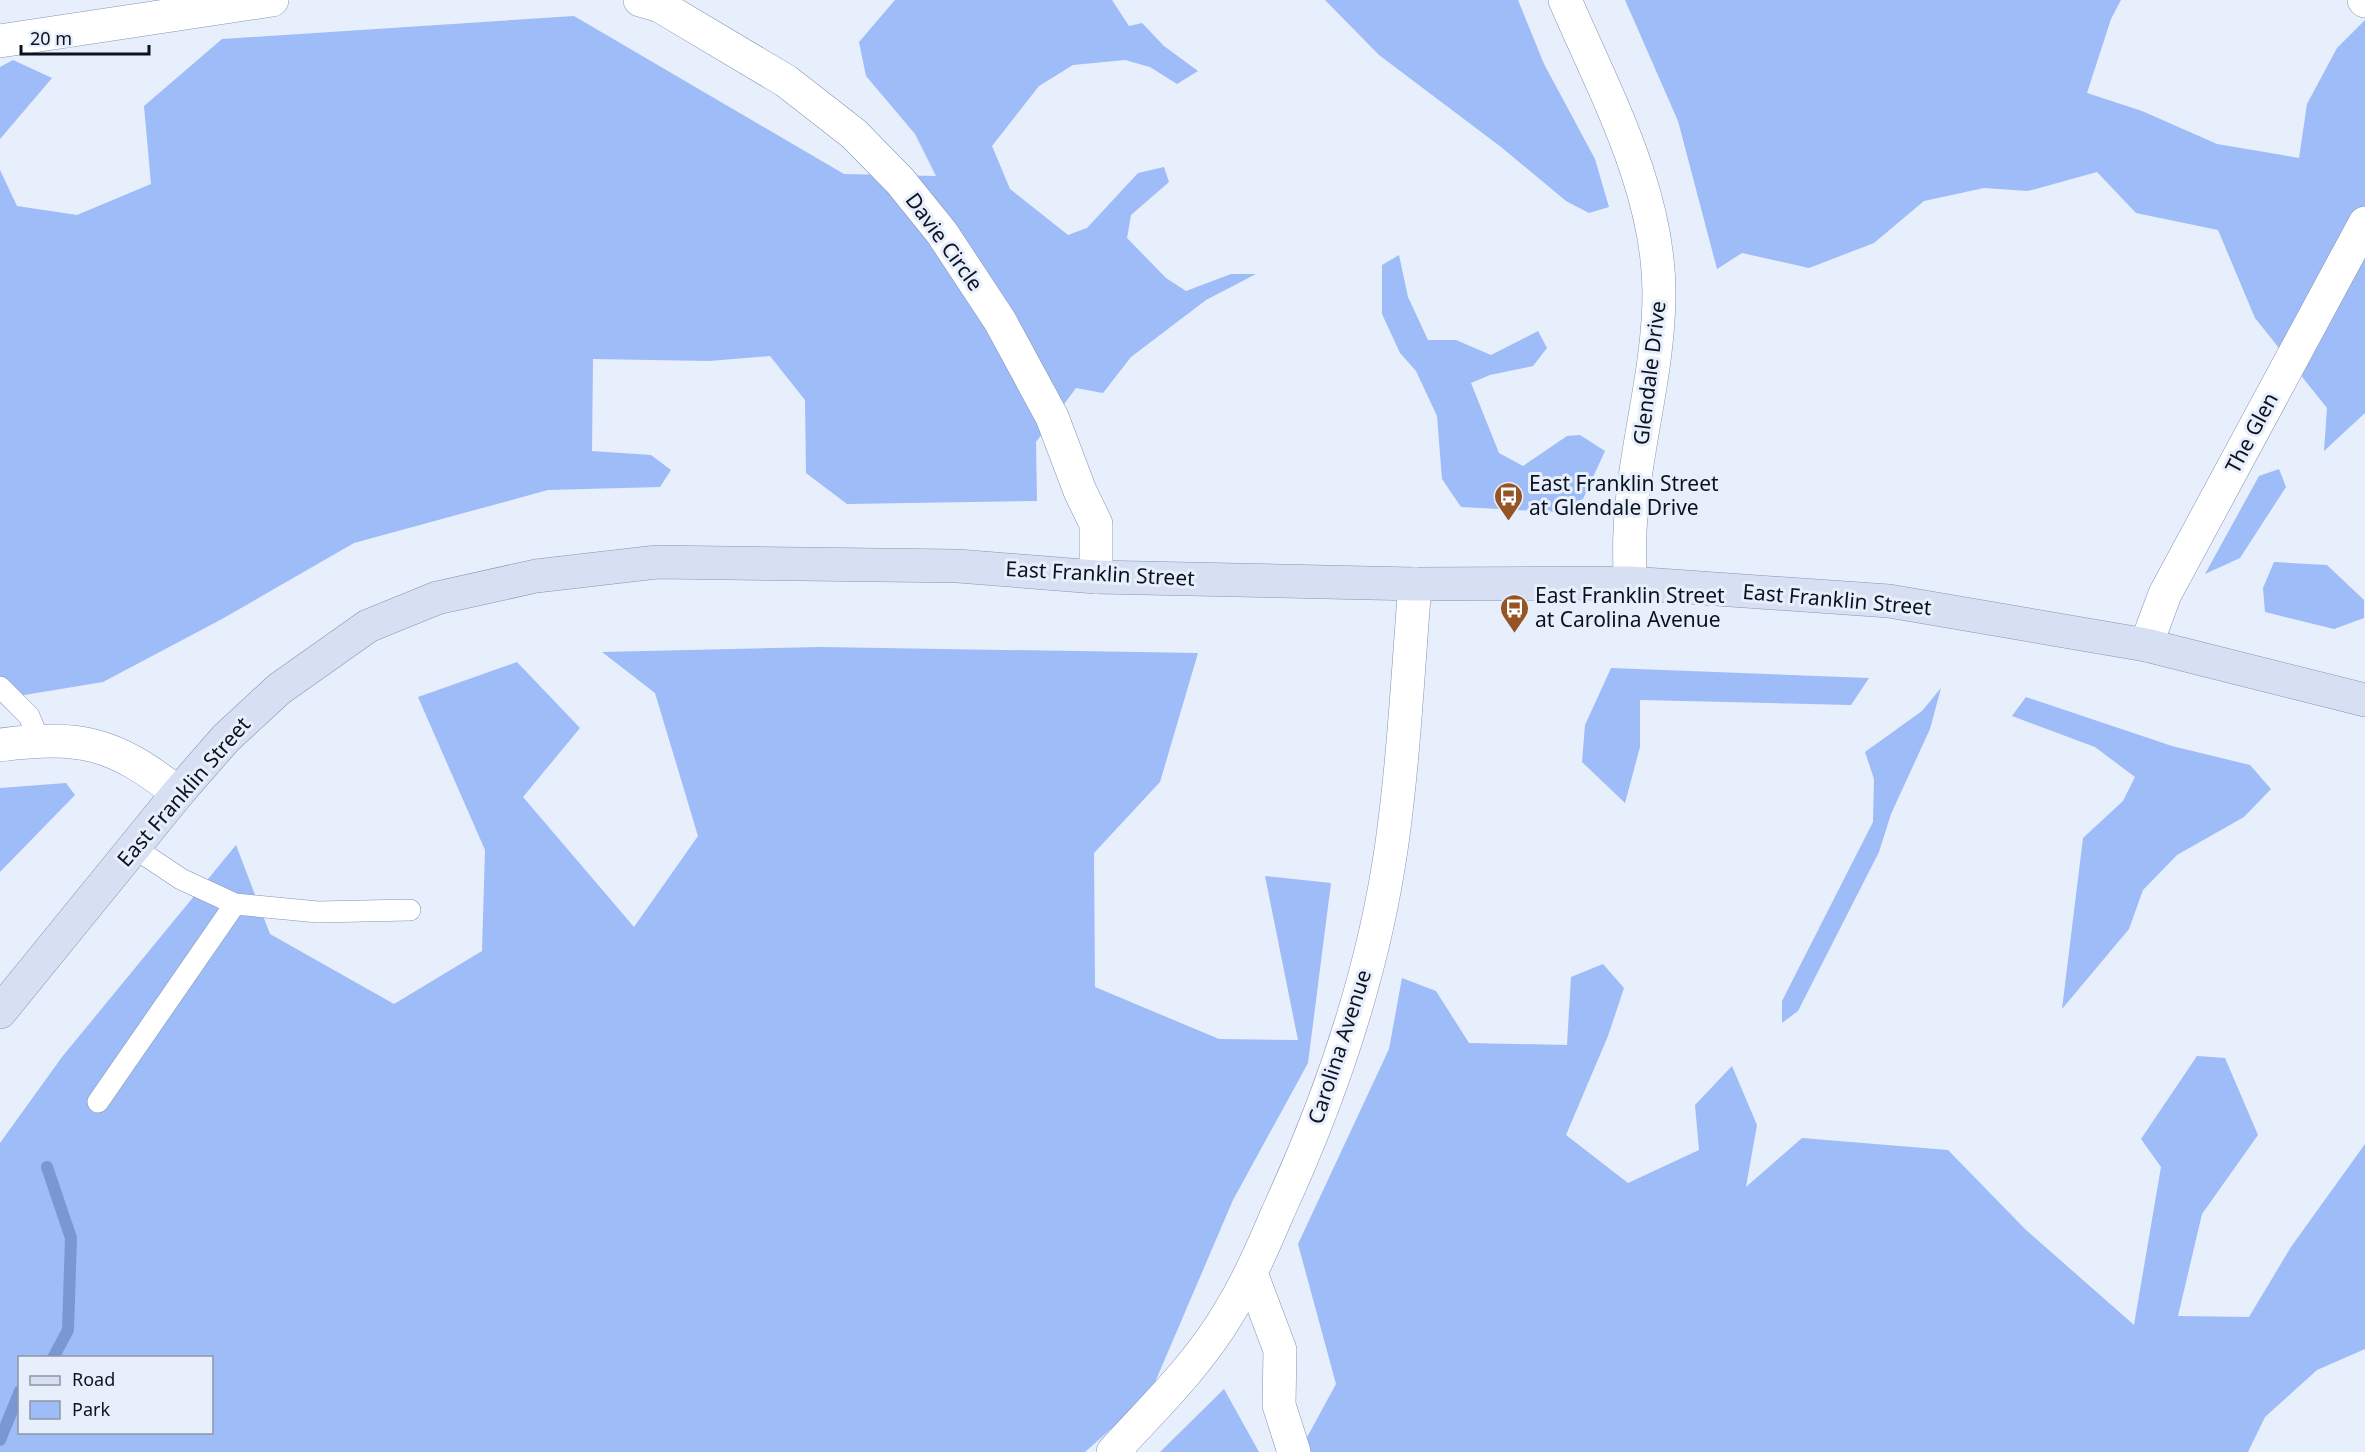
<svg xmlns="http://www.w3.org/2000/svg" width="2365" height="1452" font-family="'Noto Sans',sans-serif">
  <style>
    .green { fill: #9ebcf7; fill-rule: evenodd }
    .lines { fill: none; stroke-linecap: round; stroke-linejoin: round }
    .stream { stroke: #7997d1; stroke-width: 12 }
    .lane-casing { stroke: #8595b4; stroke-width: 22 }
    .street-casing { stroke: #8595b4; stroke-width: 34 }
    .secondary-casing { stroke: #8595b4; stroke-width: 34 }
    .lane { stroke: #fff; stroke-width: 21 }
    .street { stroke: #fff; stroke-width: 33 }
    .secondary { stroke: #d6e0f2; stroke-width: 33 }
    .labels { text-anchor: middle; stroke-width: 6; stroke-linejoin: round; paint-order: stroke }
    .street-label { font-size: 21px; fill: #0d131e; stroke: #e7eefc }
    .poi-label { font-size: 21px; fill: #0d131e; stroke: #e7eefc; text-anchor: start }
  </style>
  <rect width="100%" height="100%" fill="#e7eefc"/>
  <!-- green -->
  <path class="green" d="M 895,0 L 1112,0 L 1129,26 L 1142,23 L 1164,46 L 1198,71 L 1177,84 L 1150,67 L 1125,60 L 1073,65 L 1039,86 L 992,146 L 1010,189 L 1068,235 L 1087,228 L 1138,173 L 1164,167 L 1169,182 L 1131,215 L 1127,238 L 1166,278 L 1186,291 L 1231,274 L 1256,274 L 1206,300 L 1131,357 L 1103,393 L 1076,388 L 1036,442 L 1037,501 L 847,504 L 806,473 L 805,400 L 770,356 L 709,361 L 593,359 L 592,451 L 651,455 L 671,470 L 660,487 L 548,490 L 354,543 L 222,619 L 103,682 L 0,699 L 0,170 L 17,206 L 77,215 L 151,184 L 144,106 L 222,39 L 574,16 L 844,174 L 936,176 L 915,134 L 866,76 L 859,42 Z
    M 1325,0 L 1518,0 L 1544,64 L 1595,159 L 1609,207 L 1589,213 L 1566,201 L 1501,147 L 1379,55 Z
    M 1625,0 L 2121,0 L 2111,19 L 2087,93 L 2142,111 L 2217,144 L 2299,158 L 2307,104 L 2337,48 L 2365,20 L 2365,413 L 2324,451 L 2327,408 L 2255,318 L 2218,230 L 2136,213 L 2097,172 L 2028,191 L 1984,188 L 1924,201 L 1874,243 L 1809,268 L 1742,253 L 1717,269 L 1678,121 Z
    M 13,60 L 52,78 L 0,139 L 0,67 Z
    M 1399,255 L 1408,297 L 1428,340 L 1456,340 L 1491,355 L 1538,331 L 1547,348 L 1533,366 L 1490,375 L 1471,383 L 1499,453 L 1523,466 L 1567,436 L 1580,435 L 1605,451 L 1583,499 L 1557,512 L 1461,507 L 1442,479 L 1437,416 L 1416,371 L 1400,353 L 1382,314 L 1382,265 Z
    M 2279,469 L 2286,487 L 2240,558 L 2205,574 L 2259,476 Z
    M 2274,562 L 2327,565 L 2364,600 L 2364,618 L 2334,629 L 2265,612 L 2263,588 Z
    M 821,647 L 1198,653 L 1160,782 L 1094,853 L 1095,987 L 1219,1039 L 1298,1040 L 1265,876 L 1331,883 L 1308,1063 L 1233,1200 L 1150,1394 L 1085,1452 L 0,1452 L 0,1143 L 62,1057 L 236,845 L 270,934 L 394,1004 L 482,951 L 485,850 L 418,697 L 517,662 L 580,728 L 523,797 L 634,927 L 698,836 L 655,693 L 602,652 ZM 20,1358 L 212,1358 L 212,1432 L 20,1432 Z
    M 1611,668 L 1869,678 L 1851,705 L 1640,700 L 1640,747 L 1625,803 L 1582,762 L 1585,725 Z
    M 1941,688 L 1930,729 L 1891,814 L 1879,852 L 1798,1011 L 1782,1023 L 1782,1001 L 1873,822 L 1874,779 L 1865,752 L 1922,711 Z
    M 2026,697 L 2172,746 L 2250,765 L 2271,789 L 2244,817 L 2177,855 L 2143,890 L 2129,929 L 2062,1009 L 2083,838 L 2123,801 L 2135,777 L 2095,747 L 2012,716 Z
    M 66,783 L 75,795 L 0,872 L 0,788 Z
    M 1603,964 L 1624,988 L 1608,1036 L 1566,1135 L 1628,1183 L 1699,1150 L 1695,1105 L 1732,1066 L 1757,1125 L 1746,1187 L 1802,1138 L 1948,1150 L 2025,1229 L 2134,1325 L 2161,1167 L 2141,1139 L 2197,1056 L 2225,1058 L 2258,1135 L 2202,1214 L 2178,1316 L 2249,1317 L 2291,1247 L 2365,1144 L 2365,1349 L 2317,1370 L 2265,1417 L 2248,1452 L 1299,1452 L 1336,1384 L 1298,1244 L 1389,1049 L 1402,978 L 1436,991 L 1469,1043 L 1567,1045 L 1571,977 Z
    M 1224,1389 L 1259,1452 L 1160,1452 Z"/>
  <g class="lines">
    <!-- stream -->
    <path class="stream" d="M 47,1167 L 71,1238 L 68,1330 L 53,1358
      M 0,1440 L 20,1391"/>
    <defs>
      <path id="lane" d="M 0,687 L 29,716 L 39,740
        M 133,847 L 181,879 L 235,904 L 318,912 L 410,910
        M 98,1102 L 235,904"/>
      <path id="street" d="M 640,0 L 660,6 L 786,81 L 854,134 L 900,181 L 942,233 L 1000,321 L 1052,417 L 1080,491 L 1096,524 L 1096,577
        M 1565,0 C 1605,93 1659,190 1659,293 C 1659,374 1633,452 1630,532 C 1629,549 1630,566 1630,583
        M 2364,0 L 2365,1
        M 0,41 L 272,0
        M 2146,645 L 2165,594 L 2365,223
        M 0,745 C 81,735 113,742 178,793
        M 1251,1273 L 1280,1350 L 1279,1405 L 1294,1452
        M 1113,1452 C 1153,1408 1198,1365 1228,1314 C 1248,1282 1263,1247 1278,1212 C 1332,1095 1374,971 1392,843 C 1404,757 1408,670 1415,584"/>
      <path id="secondary" d="M 0,1012 L 178,793 L 226,738 L 279,689 L 368,626 L 437,598 L 536,576 L 657,562 L 958,566 L 1096,577 L 1415,584 L 1630,583 L 1889,601 L 2146,645 L 2365,700"/>
    </defs>
    <!-- lane casing -->
    <use href="#lane" class="lane-casing"/>
    <!-- street casing -->
    <use href="#street" class="street-casing"/>
    <!-- secondary casing -->
    <use href="#secondary" class="secondary-casing"/>
    <!-- lane -->
    <use href="#lane" class="lane"/>
    <!-- street -->
    <use href="#street" class="street"/>
    <!-- secondary -->
    <use href="#secondary" class="secondary"/>
  </g>
  <!-- icons -->
  <defs>
    <symbol id="bus-pin" viewBox="-11 -11 22 30"><path d="M0 17L-7.5 6A9.5 9.5 0 1 1 7.5 6Z" fill="#965323" stroke="#e7eefc"/><path d="M-5-6H5V4H4V6H2V4H-2V6H-4V4H-5ZM-3.5-4V0h7V-4ZM-3.5 1.2v1.5H-2V1.2ZM2 1.2v1.5H3.5V1.2Z" fill="#fff"/></symbol>
  </defs>
  <g fill-rule="evenodd">
    <use href="#bus-pin" x="1492" y="480" width="33" height="45"/>
    <use href="#bus-pin" x="1498" y="592" width="33" height="45"/>
  </g>
  <g class="labels">
    <!-- street labels -->
    <g class="street-label">
      <text transform="translate(944 242) rotate(54)" y="7">Davie Circle</text>
      <text transform="translate(1650 373) rotate(-83)" y="7">Glendale Drive</text>
      <text transform="translate(2252 433) rotate(-62)" y="7">The Glen</text>
      <text transform="translate(1100 574) rotate(3)" y="7">East Franklin Street</text>
      <text transform="translate(1837 600) rotate(5)" y="7">East Franklin Street</text>
      <text transform="translate(184 792) rotate(-49)" y="7">East Franklin Street</text>
      <text transform="translate(1340 1047) rotate(-72)" y="7">Carolina Avenue</text>
    </g>
    <!-- poi labels -->
    <g class="poi-label">
      <text x="1529" y="491">East Franklin Street<tspan x="1529" dy="24">at Glendale Drive</tspan></text>
      <text x="1535" y="603">East Franklin Street<tspan x="1535" dy="24">at Carolina Avenue</tspan></text>
    </g>
  </g>
  <!-- legend -->
  <rect x="18" y="1356" width="195" height="78" fill="#e7eefc" stroke="#9096a3" stroke-width="1.5"/>
  <rect x="30" y="1376" width="30" height="9" fill="#d6e0f2" stroke="#9096a3" stroke-width="1.5"/>
  <text x="72" y="1386" font-size="18" fill="#0d131e">Road</text>
  <rect x="30" y="1401" width="30" height="18" fill="#9ebcf7" stroke="#9096a3" stroke-width="1.5"/>
  <text x="72" y="1416" font-size="18" fill="#0d131e">Park</text>
  <!-- scale -->
  <path d="M21 45v9h128v-9" fill="none" stroke="#0d131e" stroke-width="3"/>
  <text x="30" y="45" font-size="18" fill="#0d131e" stroke="#e7eefc" stroke-width="4.5" paint-order="stroke">20 m</text>
</svg>
